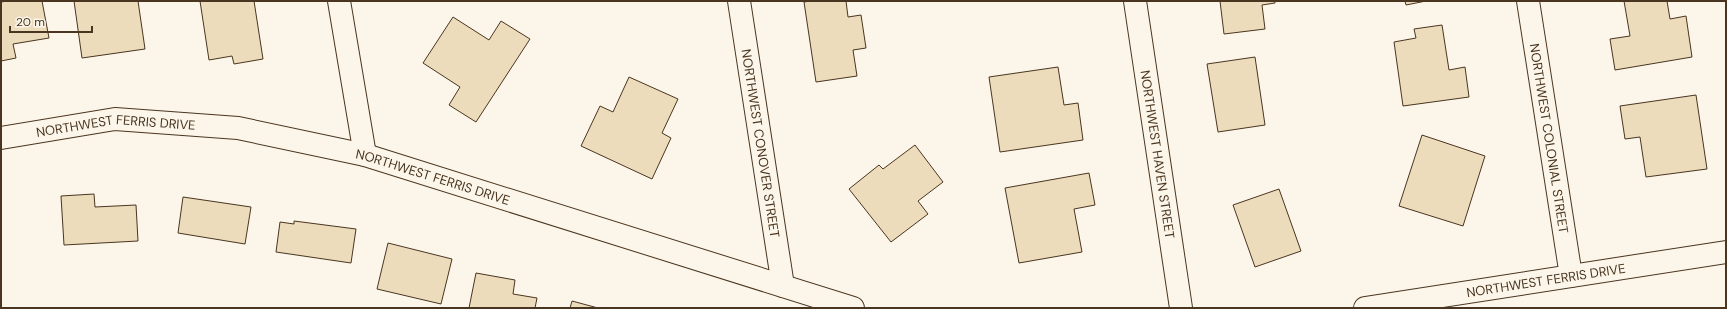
<svg xmlns="http://www.w3.org/2000/svg" width="1727" height="309" font-family="'DM Sans',sans-serif">
  <style>
    .building { fill: #ecdcbc; stroke: #4a3520 }
    .lines { fill: none; stroke-linecap: round; stroke-linejoin: round }
    .minor-casing { stroke: #4a3520; stroke-width: 24 }
    .minor { stroke: #fbf6e9; stroke-width: 22 }
    .labels { text-anchor: middle; stroke-width: 3; stroke-linejoin: round; paint-order: stroke }
    .street-label { font-size: 13px; fill: #4a3520; stroke: #fbf6e9 }
  </style>
  <rect width="100%" height="100%" fill="#fbf6e9"/>
  <!-- building -->
  <path class="building" d="M 7,1 L 42,1 L 49,38 L 13,44 L 16,58 L 1,61 L 1,2 Z
    M 74,1 L 138,1 L 145,49 L 82,58 Z
    M 200,1 L 254,1 L 263,59 L 234,64 L 232,56 L 209,60 Z
    M 810,1 L 846,1 L 848,17 L 861,15 L 866,48 L 853,50 L 857,76 L 816,82 L 804,2 Z
    M 1220,1 L 1275,1 L 1275,3 L 1262,5 L 1265,29 L 1224,34 Z
    M 1405,1 L 1426,1 L 1406,5 Z
    M 1624,1 L 1667,1 L 1670,19 L 1686,16 L 1692,57 L 1615,70 L 1610,39 L 1630,36 Z
    M 453,17 L 489,40 L 501,21 L 530,39 L 476,122 L 449,105 L 460,87 L 423,63 Z
    M 1442,25 L 1449,70 L 1465,67 L 1469,97 L 1403,106 L 1394,42 L 1416,38 L 1414,29 Z
    M 1255,57 L 1265,125 L 1218,132 L 1207,64 Z
    M 1058,67 L 1064,105 L 1078,103 L 1083,140 L 1000,152 L 989,77 Z
    M 629,77 L 678,99 L 662,133 L 671,138 L 652,179 L 581,146 L 600,106 L 613,112 Z
    M 1696,95 L 1707,169 L 1646,177 L 1640,137 L 1625,139 L 1620,106 Z
    M 1422,135 L 1485,156 L 1463,226 L 1399,206 Z
    M 915,145 L 943,182 L 918,201 L 928,214 L 891,242 L 849,189 L 879,165 L 883,169 Z
    M 1089,173 L 1095,205 L 1074,209 L 1082,252 L 1019,263 L 1005,188 Z
    M 1279,189 L 1301,251 L 1255,267 L 1233,205 Z
    M 94,194 L 95,207 L 136,205 L 138,241 L 64,245 L 61,196 Z
    M 183,197 L 251,207 L 245,244 L 178,233 Z
    M 294,221 L 356,229 L 351,263 L 276,252 L 280,222 L 294,224 Z
    M 388,243 L 452,259 L 441,304 L 377,289 Z
    M 476,273 L 515,280 L 513,294 L 537,298 L 535,308 L 469,308 Z
    M 572,301 L 598,308 L 570,308 Z"/>
  <g class="lines">
    <defs>
      <g id="minor">
        <path d="M 339,1 L 365,155"/>
        <path id="s1" d="M 739,1 L 783,286"/>
        <path id="s2" d="M 1135,1 L 1181,308"/>
        <path id="s3" d="M 1528,1 L 1571,276"/>
        <path id="s4" d="M 1,138 L 115,119 L 238,128 L 365,155 L 853,308"/>
        <path id="s5" d="M 1365,308 L 1726,252"/>
      </g>
    </defs>
    <!-- minor casing -->
    <use href="#minor" class="minor-casing"/>
    <!-- minor -->
    <use href="#minor" class="minor"/>
  </g>
  <g class="labels">
    <!-- street labels -->
    <g class="street-label">
      <text dy="5" stroke="none"><textPath href="#s4" startOffset="116">NORTHWEST FERRIS DRIVE</textPath></text>
      <text dy="5" stroke="none"><textPath href="#s3" startOffset="139">NORTHWEST COLONIAL STREET</textPath></text>
      <text dy="5" stroke="none"><textPath href="#s1" startOffset="144">NORTHWEST CONOVER STREET</textPath></text>
      <text dy="5" stroke="none"><textPath href="#s2" startOffset="155">NORTHWEST HAVEN STREET</textPath></text>
      <text dy="5" stroke="none"><textPath href="#s4" startOffset="440">NORTHWEST FERRIS DRIVE</textPath></text>
      <text dy="5" stroke="none"><textPath href="#s5" startOffset="183">NORTHWEST FERRIS DRIVE</textPath></text>
    </g>
  </g>
  <!-- border -->
  <rect width="1727" height="309" fill="none" stroke="#4a3520" stroke-width="4"/>
  <!-- scale -->
  <path d="M10 26v6h82v-6" fill="none" stroke="#4a3520" stroke-width="2"/>
  <text x="16" y="26" font-size="12" fill="#4a3520" stroke="#fbf6e9" stroke-width="3" paint-order="stroke">20 m</text>
</svg>
